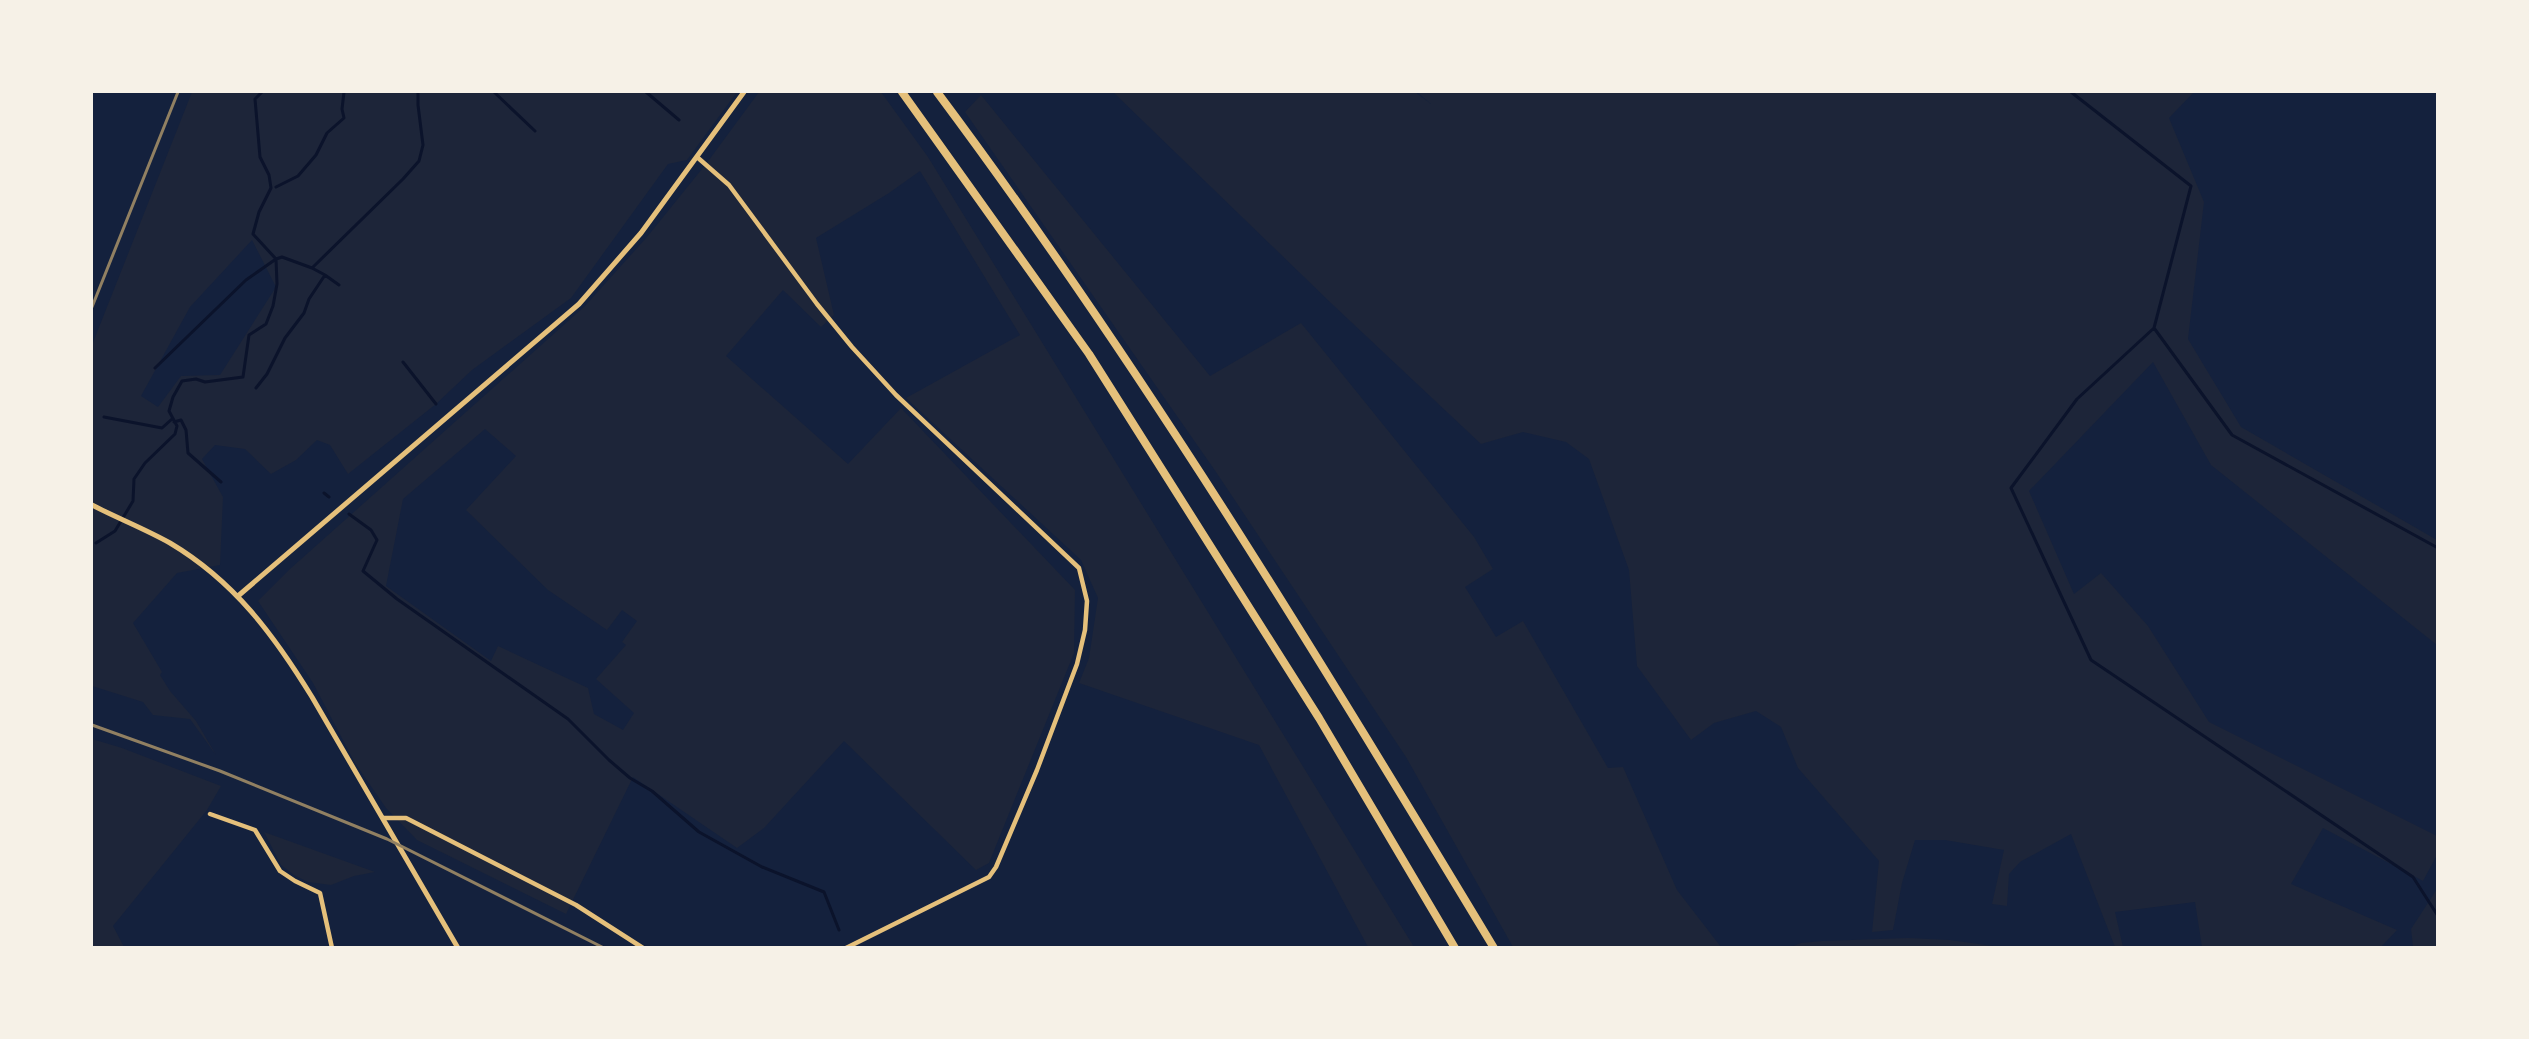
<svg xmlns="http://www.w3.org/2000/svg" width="2529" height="1039" font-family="Arial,sans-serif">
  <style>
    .green { fill: #1d2539; fill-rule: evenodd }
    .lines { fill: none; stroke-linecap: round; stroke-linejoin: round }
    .stream { stroke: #0b132b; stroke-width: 3 }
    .minor { stroke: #e5c07b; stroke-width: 4.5 }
    .tertiary { stroke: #e5c07b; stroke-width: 5 }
    .motorway { stroke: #e5c07b; stroke-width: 8 }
    .rail { stroke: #918062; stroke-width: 3 }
  </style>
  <rect width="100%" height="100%" fill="#14213d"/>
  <!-- green -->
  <path class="green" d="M 192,92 L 737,92 L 687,160 L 668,164 L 571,298 L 472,370 L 436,404 L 348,474 L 330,445 L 317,440 L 296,460 L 271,474 L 245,449 L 215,445 L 202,459 L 223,497 L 220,565 L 177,573 L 133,623 L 162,672 L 160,675 L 170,691 L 196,721 L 216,755 L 190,719 L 153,715 L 143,702 L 92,686 L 92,345 ZM 252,240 L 276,287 L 220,375 L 181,376 L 158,407 L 141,396 L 190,307 Z
    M 759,92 L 881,92 L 928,157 L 1414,947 L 1368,947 L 1259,745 L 1079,683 L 1089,658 L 1098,598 L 1081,560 L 906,398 L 1020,335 L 920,171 L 889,193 L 816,238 L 834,315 L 821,327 L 783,290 L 726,356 L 848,464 L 901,408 L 1075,590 L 1074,653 L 989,863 L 976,870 L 844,741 L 764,828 L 737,848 L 633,777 L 566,914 L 417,840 L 386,808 L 355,763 L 313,683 L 258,601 L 290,569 L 585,306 L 647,237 L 706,164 ZM 485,429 L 516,456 L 466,510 L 548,590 L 607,630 L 622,610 L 637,621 L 622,642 L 626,645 L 596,679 L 634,713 L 623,730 L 594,714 L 588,688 L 498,646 L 491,661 L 386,586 L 403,499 Z
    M 1113,92 L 1415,92 L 1431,104 L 1417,92 L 2194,92 L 2169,118 L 2204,202 L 2188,339 L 2241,427 L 2437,540 L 2437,645 L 2211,465 L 2153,362 L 2029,491 L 2074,594 L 2101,573 L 2148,626 L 2209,722 L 2437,836 L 2437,855 L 2423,881 L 2323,828 L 2291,884 L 2397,930 L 2381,947 L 2202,947 L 2195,902 L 2115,912 L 2123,947 L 2115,947 L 2071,834 L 2020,862 L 2009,874 L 2007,906 L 1992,904 L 2004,850 L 1945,840 L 1915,840 L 1902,883 L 1893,930 L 1872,932 L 1879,861 L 1798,768 L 1781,727 L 1756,711 L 1714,723 L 1691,740 L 1637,666 L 1629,570 L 1589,459 L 1566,442 L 1523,432 L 1481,444 L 1332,304 Z
    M 981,95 L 1210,376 L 1301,323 L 1474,537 L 1493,569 L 1465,587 L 1496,637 L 1523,621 L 1608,768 L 1623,767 L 1677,890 L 1721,947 L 1513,947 L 1406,757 L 1216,472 L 965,112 Z
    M 92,739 L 122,748 L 221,786 L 207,810 L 113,926 L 124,947 L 92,947 Z
    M 264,832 L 375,872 L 354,876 L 331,885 L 308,882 L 294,875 L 281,865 Z
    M 2437,889 L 2437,947 L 2413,947 L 2411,929 Z
    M 1908,938 L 1950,940 L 2000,947 L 1791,947 L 1801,943 L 1822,941 Z"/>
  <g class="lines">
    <!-- stream -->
    <path class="stream" d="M 494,92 L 535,131
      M 646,92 L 679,120
      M 2071,92 L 2191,186 L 2154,328 L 2077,399 L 2011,488 L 2091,660 L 2413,877 L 2438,916
      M 276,187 L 298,176 L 316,155 L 327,133 L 344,118 L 342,109 L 344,92
      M 325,275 L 339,285
      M 2154,328 L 2232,435 L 2438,548
      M 403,362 L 436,404
      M 155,368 L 246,280 L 276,259 L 253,234 L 259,212 L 271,188 L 269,175 L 260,157 L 255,99 L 262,92
      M 256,388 L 267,374 L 285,338 L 304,313 L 309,299 L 325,275 L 312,268
      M 104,417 L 162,428 L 172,419
      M 174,422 L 181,420 L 186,430 L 188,453 L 221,482
      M 324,493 L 329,497
      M 349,514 L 371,530 L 377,540 L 363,571 L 397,599 L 568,719 L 609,760 L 630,778 L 652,791 L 699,832 L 762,867 L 824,892 L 839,930
      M 96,543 L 115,531 L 133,501 L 134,479 L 145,463 L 175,434 L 177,426 L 169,411 L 173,397 L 182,381 L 196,379 L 205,382 L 243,377 L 249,335 L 266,324 L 273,306 L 277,284 L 276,259 L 282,257 L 312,268 L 403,179 L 419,161 L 423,145 L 418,105 L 418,92"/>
    <!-- minor -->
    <path class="minor" d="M 697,157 L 729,185 L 817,304 L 852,347 L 896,395 L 1079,568 L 1087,601 L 1085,630 L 1077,664 L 1037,770 L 996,867 L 989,877 L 846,948
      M 210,814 L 255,830 L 280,871 L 295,881 L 320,893 L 332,948
      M 383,818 L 406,818 L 576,905 L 643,948"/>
    <!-- tertiary -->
    <path class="tertiary" d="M 92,505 C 117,518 145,529 170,543 C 234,581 274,635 312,697 L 458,948
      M 238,596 L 579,304 L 641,233 L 744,92"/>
    <!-- motorway -->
    <path class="motorway" d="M 902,92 L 1089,354 L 1319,718 L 1455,948
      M 937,92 C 1141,365 1318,656 1494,948"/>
    <!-- rail -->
    <path class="rail" d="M 92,307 L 178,92
      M 92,725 L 220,771 L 387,839 L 604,948"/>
  </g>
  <!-- border -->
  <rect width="2529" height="1039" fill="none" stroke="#f6f1e7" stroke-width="186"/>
</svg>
